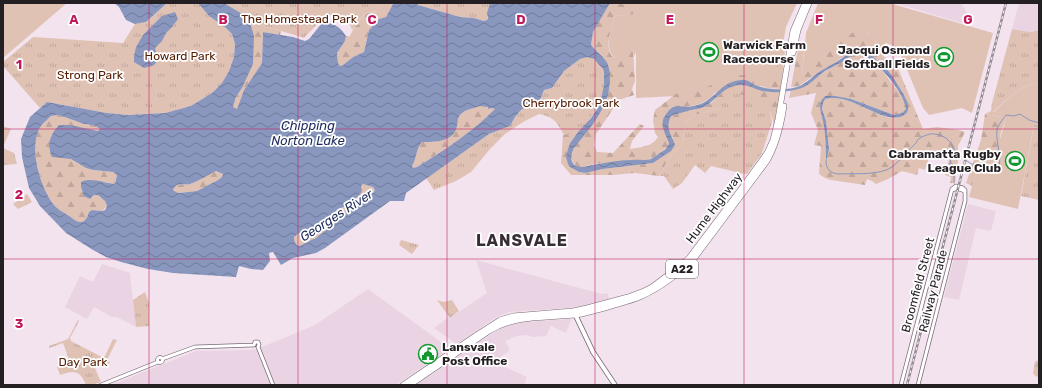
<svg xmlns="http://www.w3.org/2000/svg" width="1042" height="388" font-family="Rubik,sans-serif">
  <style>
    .built { fill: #ead4e3 }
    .grass { fill: #e0c2b5 }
    .forest { fill: url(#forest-firs) }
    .park { fill: url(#park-tufts) }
    .water { fill: url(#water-waves); fill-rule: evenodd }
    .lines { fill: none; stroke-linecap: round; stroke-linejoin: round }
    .stream { stroke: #8997bf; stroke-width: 1 }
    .minor-casing { stroke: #796b75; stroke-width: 4.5 }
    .major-casing { stroke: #796b75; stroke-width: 5.5 }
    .highway-casing { stroke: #796b75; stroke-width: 6 }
    .minor { stroke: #fff; stroke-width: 3 }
    .major { stroke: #fff; stroke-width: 4 }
    .highway { stroke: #fff; stroke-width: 5 }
    .rail-casing { stroke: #948a92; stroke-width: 2.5 }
    .rail { stroke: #fff; stroke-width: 1; stroke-dasharray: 3; stroke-linecap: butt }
    .grid { fill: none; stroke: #c2185b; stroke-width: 1; stroke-opacity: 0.55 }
    .labels { text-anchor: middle; stroke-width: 3.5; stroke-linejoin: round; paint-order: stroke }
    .shield { fill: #fff; stroke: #666265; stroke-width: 1 }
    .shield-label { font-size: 11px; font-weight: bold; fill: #241f23 }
    .park-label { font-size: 12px; fill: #531b00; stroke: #fff }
    .poi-label { font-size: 12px; font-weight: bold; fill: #241f23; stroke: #fff; text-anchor: start }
    .street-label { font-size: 12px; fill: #241f23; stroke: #fff }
    .water-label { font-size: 13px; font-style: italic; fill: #1e2b5d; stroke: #fff }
    .district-label { font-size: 16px; font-weight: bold; letter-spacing: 1px; fill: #382d35; stroke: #fff }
    .grid-label { font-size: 13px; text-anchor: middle; font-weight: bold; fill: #c2185b; stroke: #fff; stroke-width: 3.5; stroke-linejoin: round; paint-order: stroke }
  </style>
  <defs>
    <pattern id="forest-firs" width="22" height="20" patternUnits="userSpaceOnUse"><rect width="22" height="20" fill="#e0c2b5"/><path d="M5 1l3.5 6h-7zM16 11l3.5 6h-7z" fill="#c0a69b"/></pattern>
    <pattern id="park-tufts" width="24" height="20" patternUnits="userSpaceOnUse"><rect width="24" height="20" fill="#e0c2b5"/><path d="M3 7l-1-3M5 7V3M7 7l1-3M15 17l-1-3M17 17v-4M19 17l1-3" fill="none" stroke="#c0a69b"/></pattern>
    <pattern id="water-waves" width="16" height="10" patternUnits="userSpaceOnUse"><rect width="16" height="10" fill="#8997bf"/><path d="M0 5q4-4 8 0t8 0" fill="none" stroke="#707b9b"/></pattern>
  </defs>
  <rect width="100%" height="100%" fill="#f2e3ee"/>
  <!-- built -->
  <path class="built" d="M 895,3 L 961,3 L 968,14 L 965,24 Z
    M 1019,3 L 1039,3 L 1039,30 L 1030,32 L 1012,29 Z
    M 968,204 L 996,211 L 991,231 L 976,228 L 959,300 L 944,297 Z
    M 476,260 L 602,294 L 608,293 L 609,299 L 580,307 L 509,312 L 495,318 L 457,344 L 455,343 L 434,328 L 449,317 L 450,318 L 487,293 Z
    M 102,264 L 130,273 L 136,327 L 117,317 L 112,317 L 94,307 L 87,319 L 65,307 L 80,276 L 93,282 Z
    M 368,289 L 448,347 L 448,350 L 396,385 L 111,385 L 196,351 L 253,350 L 262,347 L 315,325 Z
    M 569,319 L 571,320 L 566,333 L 551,326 L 546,336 L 532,337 L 527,335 L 517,336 L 505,341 L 510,350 L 494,362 L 527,377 L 524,385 L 416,385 L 499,329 L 510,325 L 524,322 Z"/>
  <!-- grass -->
  <path class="grass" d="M 3,3 L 67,3 L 3,58 Z
    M 636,3 L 797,3 L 786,27 L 776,84 L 697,95 L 636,98 L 636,53 L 634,56 L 633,49 L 618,60 C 616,59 614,58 613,56 C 604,47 612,26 615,16 L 636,14 Z
    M 818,3 L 889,3 L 993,33 L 972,113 L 962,108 L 929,115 L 923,108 L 898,48 L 894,46 L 886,43 L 881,47 L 867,32 L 802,73 L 806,33 Z
    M 1039,83 L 1039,125 L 1034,125 L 1018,209 L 969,197 L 977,169 L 985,172 L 1000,139 L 1006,118 L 985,114 L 991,111 L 994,112 C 1006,100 1021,84 1039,83 Z
    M 3,126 L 11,129 L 3,147 Z"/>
  <!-- forest -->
  <path class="forest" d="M 224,3 L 235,3 L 245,10 L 262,25 L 281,31 L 280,35 L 263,32 L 262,63 L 244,90 L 237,109 L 233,108 L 236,97 L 242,88 L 245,16 Z
    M 384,3 L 392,3 L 393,4 L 386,17 L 369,30 L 364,52 L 353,57 L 343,65 L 340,66 L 338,63 L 337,53 L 345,41 L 346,36 L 349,37 C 354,29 358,19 366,14 C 375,9 376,16 384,3 Z
    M 610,3 L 637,3 L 637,14 L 615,16 C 612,26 604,47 612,56 C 614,58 616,58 618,60 L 621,52 L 633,49 L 635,81 L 632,89 L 634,95 L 619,100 L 596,134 L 594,145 L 597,152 L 613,153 L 640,124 L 644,126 L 632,141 L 630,149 C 641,147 652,147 658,137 L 655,133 L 653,120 L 655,110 L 681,90 L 696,90 L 707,87 L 723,79 L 739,75 L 755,76 L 770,80 L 776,75 L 780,50 L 785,49 L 781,89 L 767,88 L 743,80 L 732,81 L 719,89 L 710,98 L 702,103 L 692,106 L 685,107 L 678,106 L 664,116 L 669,143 L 666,149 L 662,151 L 653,158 L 648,160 L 632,160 L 594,164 L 583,167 L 578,167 L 573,163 L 571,156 L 574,148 L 596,119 L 604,105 L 608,94 L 602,56 L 591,45 L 593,32 Z
    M 856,30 L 867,32 L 881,47 L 884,57 L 895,61 L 923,129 L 937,127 L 959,130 L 965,132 L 958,146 L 958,161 L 955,183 L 950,183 L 951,177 L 945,175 L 949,159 L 930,154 L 925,170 L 919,168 L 917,175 L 902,171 L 888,179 L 876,184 L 872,181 L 867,179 L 865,185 L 831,180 L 825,178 L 819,174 L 821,146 L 814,145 L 818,130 L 811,113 L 816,93 L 789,98 L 791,90 L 802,87 L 810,83 L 821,74 L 850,56 L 859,54 L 868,57 L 876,63 L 902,96 L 905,103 L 906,109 L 902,113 L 894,115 L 851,99 L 825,96 L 821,102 L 826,138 L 827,148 L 826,160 L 829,149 L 826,121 L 822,109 L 823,103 L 825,99 C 842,94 864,108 879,114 C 884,116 890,119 894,118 C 899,118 902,116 906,114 L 906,98 L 889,72 L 876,59 L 867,53 L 858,51 L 841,58 L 833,64 L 822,70 L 799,86 L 791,87 L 798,49 L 804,49 L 802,73 Z
    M 742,85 C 754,87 766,93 780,92 L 774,125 L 770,110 L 719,108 L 692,116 L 685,123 L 683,143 L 668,159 L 662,172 L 659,176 L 635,173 L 613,175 L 571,175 L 561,163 L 563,135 L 564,135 L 601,99 L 570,143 L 570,167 L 579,172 L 585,173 L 603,169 L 653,163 L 663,156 L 673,138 C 667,131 667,124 671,116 L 687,111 L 704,107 L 711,103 L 724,90 L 734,86 Z
    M 480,105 L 488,107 L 488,109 L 492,108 L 496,109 C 472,132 445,150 417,167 L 413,168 L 412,166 C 417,158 416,148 422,142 L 434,142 L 454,132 L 457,127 L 457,119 L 461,114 L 467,110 Z
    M 985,114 L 1006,118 C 1004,124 1000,133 1000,139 C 1000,146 1002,152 1002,158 C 1002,176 989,173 977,169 L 972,186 L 966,183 L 981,140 Z
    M 58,115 C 66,117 73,120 81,123 C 87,125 95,124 100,129 L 99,131 L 64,125 C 51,133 50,135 49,151 L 71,159 L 86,168 L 93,170 L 113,172 L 117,175 L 115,184 L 105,182 L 81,182 L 82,192 L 92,198 L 94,195 L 98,195 L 105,201 L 107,206 L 102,211 L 92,210 L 89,212 C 86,223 80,225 72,218 C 66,213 59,211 54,205 C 41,188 30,153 38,132 C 40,125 46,121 51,116 Z
    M 216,171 L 223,174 L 222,177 L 218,180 L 197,191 L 179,193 L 176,192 L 173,190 C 177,181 183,186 190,184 C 199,181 208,175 216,171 Z
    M 363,184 L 373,187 L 375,190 L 374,192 L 316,238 C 309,240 305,245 298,246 C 295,243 294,241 294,237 L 298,234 L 319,225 L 338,209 L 349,205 L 362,190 L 361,186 Z"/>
  <!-- park -->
  <path class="park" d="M 167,3 L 198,3 L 209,16 L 226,28 L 232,34 L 235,44 L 234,57 L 229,71 L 222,83 L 212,93 L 191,106 L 165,113 L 128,115 L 107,113 L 47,102 L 40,108 L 3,66 L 3,62 L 33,37 L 123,43 L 135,24 L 146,22 Z
    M 235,3 L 384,3 C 377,15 378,9 368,13 C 361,15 357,24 352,30 C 349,17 335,13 324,16 L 322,19 L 304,38 L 262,25 L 245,10 Z
    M 416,3 L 490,3 L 487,20 L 484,21 L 474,18 L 460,17 L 418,5 Z
    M 1012,29 L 1030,32 L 1039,30 L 1039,83 C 1021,84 1006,100 993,112 L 991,111 L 992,103 Z
    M 587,56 C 594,59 601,63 603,70 C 610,88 593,120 579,131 C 575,133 569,134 564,135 C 557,122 554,117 539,114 L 523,122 L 505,134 L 490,149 L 471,172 L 456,181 L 434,190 L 426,178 L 489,134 L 510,126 L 515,117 L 521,110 L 540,100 L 544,90 L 552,88 L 564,71 L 580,59 Z
    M 731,92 L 756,98 L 770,110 L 772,122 L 762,153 L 747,174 L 745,174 L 711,166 L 705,173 L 695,165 L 682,183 L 673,189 L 664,176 L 659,176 L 662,172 L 668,159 L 683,143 L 685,123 L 692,116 L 719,108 L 725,98 Z
    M 1034,125 L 1039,125 L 1039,200 L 1021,196 Z
    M 3,148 L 14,153 L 17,164 L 3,165 Z
    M 27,194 L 32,202 L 18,209 L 13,204 Z
    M 401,240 L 419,245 L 412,254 L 399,245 Z
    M 145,292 L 149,303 L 149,326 L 136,327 L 133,300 Z
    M 437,300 L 444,302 L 452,300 L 459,311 L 450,318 Z
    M 78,320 L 79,321 L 70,338 L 71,341 L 102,357 L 105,356 L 113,339 L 117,340 L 108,358 L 110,363 L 95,368 L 101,382 L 92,385 L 86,385 C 80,370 74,370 60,375 L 57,367 L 70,362 L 63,343 L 49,348 L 49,346 L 68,339 Z
    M 1039,360 L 1039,377 L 1035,376 L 1033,373 L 1035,362 L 1036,361 Z"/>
  <!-- water -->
  <path class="water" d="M 114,3 L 167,3 L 146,22 L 135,24 L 126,20 L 119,7 Z
    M 198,3 L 224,3 L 239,12 L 245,16 L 250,23 L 254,36 L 253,64 L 242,88 L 236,97 L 233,107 L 237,109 L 244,90 L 262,63 L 263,32 L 293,37 L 305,41 L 309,39 L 322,23 C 333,22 340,27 346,36 L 345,41 L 337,53 L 338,63 L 340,66 L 343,65 L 353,57 L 364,52 L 369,30 L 379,19 L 386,17 L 393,4 L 395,3 L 410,4 L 416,3 L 418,5 L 460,17 L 474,18 L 484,21 L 487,20 L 488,18 L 487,13 L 490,3 L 610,3 L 593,32 L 591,45 C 595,50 602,55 606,61 C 610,67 610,75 610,82 C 609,86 609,91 608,95 C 602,115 587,132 574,148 C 571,154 569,163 577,166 C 583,169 592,164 598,164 C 610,162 621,160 632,160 C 638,159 645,161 651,159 C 653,158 664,150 666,149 C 666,148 669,144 669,143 C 665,133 658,122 667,113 C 670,109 672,107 677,106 C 679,105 682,107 685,107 C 691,107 698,105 703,103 C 718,95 722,82 741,80 C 747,79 751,83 755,85 C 767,90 788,91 800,86 C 808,82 814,75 822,70 C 826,68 829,66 833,64 C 841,60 850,50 860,52 C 866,52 871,55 876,59 C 880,63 885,67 889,72 C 892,75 895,80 897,84 C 903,93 917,112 900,117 C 881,123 850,92 825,99 L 823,103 L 822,109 L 826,121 L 829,149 L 826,162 C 826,146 826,133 822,117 C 821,113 819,106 821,101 C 822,99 824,98 825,96 L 835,96 L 851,99 L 894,115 L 902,113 L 906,109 C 905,105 904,101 902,97 C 897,86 872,54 858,54 C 851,54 847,59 842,62 C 835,66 827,69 821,74 C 815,79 810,84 804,87 C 791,92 772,94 759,90 C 753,88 748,85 741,85 C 725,85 718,98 706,106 C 701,109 694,109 688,111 C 683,112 677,114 671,116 C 665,129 671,133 675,145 L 671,151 L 653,163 L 603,169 L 585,173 L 579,172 L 570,167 L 568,164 L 566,157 L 568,149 L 570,143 L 578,132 L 591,118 L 597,109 L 601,99 L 604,85 L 604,73 L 603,69 L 594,59 L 587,57 L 580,59 L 564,71 L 552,88 L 544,90 L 540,100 L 521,110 L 515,117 L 510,126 L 489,134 L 406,193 L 404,201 L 390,201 L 325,248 L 316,253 L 293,258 L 281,265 L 273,252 L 269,253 L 270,261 L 263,270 L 251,269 L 239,266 L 236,277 L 173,273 L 148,269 L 121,262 L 106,257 L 93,250 L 66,233 L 40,206 L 29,188 L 22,157 L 21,139 L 30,117 L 47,102 L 107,113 L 128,115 L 165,113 L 191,106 L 212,93 L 222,83 L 229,71 L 234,57 L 235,44 L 232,34 L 226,28 L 209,16 ZM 480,106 L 488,107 L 488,109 L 492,108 L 495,109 C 472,132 445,150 417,167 L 413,168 L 412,166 C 417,158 416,148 422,142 C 435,142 454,142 457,126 C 458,121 457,119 460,115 C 466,109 474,108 480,106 ZM 58,115 C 66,117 73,120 81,123 C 87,125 95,124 100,129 L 98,131 L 70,125 L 59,125 C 50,135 46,145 52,157 L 71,159 L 86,168 L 93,170 L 113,172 L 117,175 L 115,184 C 104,183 91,177 81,182 L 81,187 L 84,196 L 90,199 L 94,195 L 98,195 L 105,201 L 107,206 L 105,210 L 102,211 L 92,210 L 89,212 C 86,223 80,225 72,218 C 66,213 59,211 54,205 C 41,188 30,153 38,132 C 40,125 46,121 51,116 ZM 216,171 L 223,174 L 222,177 L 218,180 L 197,191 L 179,193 L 176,192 L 173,190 C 177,181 183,186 190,184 C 199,181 208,175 216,171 ZM 363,184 L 373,187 L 375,190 L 374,192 L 316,238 C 309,240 305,245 298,246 C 295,243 294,241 294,237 L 298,234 L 319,225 L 338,209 L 349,205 L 361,193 L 362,190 L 361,186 Z
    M 175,12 L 178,19 L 172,27 L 166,33 L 162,41 L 155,48 L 158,60 L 154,65 L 144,68 L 134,62 L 134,56 L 136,47 L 143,35 L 162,16 Z"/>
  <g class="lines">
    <!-- stream -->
    <path class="stream" d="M 953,147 L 950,163 L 954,172 L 954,183
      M 826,161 C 826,169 830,173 838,174 C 854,173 879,176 892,167 C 901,160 908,150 916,143 C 917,141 918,139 920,138 C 923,136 931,133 934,134 C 938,134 942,136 946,138 C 951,142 953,148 957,153 C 962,159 989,177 997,169 C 1004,162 995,141 997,130 C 998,125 1003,119 1006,115 L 1014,116 L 1020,114 L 1029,120 L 1039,123"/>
    <defs>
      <path id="minor" d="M 952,190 C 956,188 962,189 965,192
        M 254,345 L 255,342 L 258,342 L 259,345 L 258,347
        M 258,347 L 273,385
        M157.5 360a2.5 2.5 0 1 1 5 0a2.5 2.5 0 1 1-5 0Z
        M 162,359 L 195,347 L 254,345
        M 101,385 L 158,362
        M 901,385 L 952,189 L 956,186 L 963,188 L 965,190 L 965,201 L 918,385"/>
      <path id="major" d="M 574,312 L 593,352 L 615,385"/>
      <path id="highway" d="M 793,53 L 798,30 L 809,3
        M 403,385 L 475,336 L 500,320 L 513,316 L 573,311 L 587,308 L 628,297 L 644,291 L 652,287 L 676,269 L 689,258 L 741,189 L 767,153 L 773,140 L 778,119 L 793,31 L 805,3
        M 410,385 L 489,331 C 515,315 545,318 575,315 C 585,314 595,310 605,308 C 616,304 628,302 640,297 C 660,288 682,272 696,256 L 767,161 C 777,144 781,126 784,106"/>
    </defs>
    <!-- minor casing -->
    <use href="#minor" class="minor-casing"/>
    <!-- major casing -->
    <use href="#major" class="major-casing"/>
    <!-- highway casing -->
    <use href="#highway" class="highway-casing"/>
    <!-- minor -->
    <use href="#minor" class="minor"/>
    <!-- major -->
    <use href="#major" class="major"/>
    <!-- highway -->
    <use href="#highway" class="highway"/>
    <defs>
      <path id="rail" d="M 907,385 L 1006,3"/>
    </defs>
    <!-- rail casing -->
    <use href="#rail" class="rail-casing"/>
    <!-- rail -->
    <use href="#rail" class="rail"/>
  </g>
  <!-- grid -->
  <path class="grid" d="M 149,3 L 149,385M 298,3 L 298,385M 447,3 L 447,385M 595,3 L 595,385M 744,3 L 744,385M 893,3 L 893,385M 3,129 L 1039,129M 3,259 L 1039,259"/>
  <!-- icons -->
  <defs>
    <symbol id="stadium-ring" viewBox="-11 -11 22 22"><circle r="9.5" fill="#fff" stroke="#10982e" stroke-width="1.5"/><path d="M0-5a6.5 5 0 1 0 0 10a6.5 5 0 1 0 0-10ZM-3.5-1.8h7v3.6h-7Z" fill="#10982e"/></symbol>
    <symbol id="civic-ring" viewBox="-11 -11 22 22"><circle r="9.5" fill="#fff" stroke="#10982e" stroke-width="1.5"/><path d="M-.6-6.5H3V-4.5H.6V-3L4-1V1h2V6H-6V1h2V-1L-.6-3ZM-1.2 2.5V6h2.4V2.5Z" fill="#10982e"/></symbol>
  </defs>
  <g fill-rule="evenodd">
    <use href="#stadium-ring" x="698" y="41" width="22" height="22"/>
    <use href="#stadium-ring" x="933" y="46" width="22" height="22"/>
    <use href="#stadium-ring" x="1004" y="150" width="22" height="22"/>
    <use href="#civic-ring" x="417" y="343" width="22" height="22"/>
  </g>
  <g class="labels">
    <!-- shield labels -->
    <rect class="shield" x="666" y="260" width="32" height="18" rx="3"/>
    <g class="shield-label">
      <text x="682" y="273">A22</text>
    </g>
    <!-- park labels -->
    <g class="park-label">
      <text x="299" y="23">The Homestead Park</text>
      <text x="180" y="60">Howard Park</text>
      <text x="90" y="79">Strong Park</text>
      <text x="571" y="107">Cherrybrook Park</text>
      <text x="83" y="366">Day Park</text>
    </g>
    <!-- poi labels -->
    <g class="poi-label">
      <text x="723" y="49">Warwick Farm<tspan x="723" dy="14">Racecourse</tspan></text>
      <text x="930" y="54" text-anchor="end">Jacqui Osmond<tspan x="930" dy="14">Softball Fields</tspan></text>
      <text x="1001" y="158" text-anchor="end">Cabramatta Rugby<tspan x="1001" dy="14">League Club</tspan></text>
      <text x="442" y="351">Lansvale<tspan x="442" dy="14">Post Office</tspan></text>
    </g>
    <!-- street labels -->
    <g class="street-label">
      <text transform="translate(714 208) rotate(-53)" y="4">Hume Highway</text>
      <text transform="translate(918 285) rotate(-75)" y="4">Broomfield Street</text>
      <text transform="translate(933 291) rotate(-76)" y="4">Railway Parade</text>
    </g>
    <!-- water labels -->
    <g class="water-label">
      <text x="308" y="130">Chipping<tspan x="308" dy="15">Norton Lake</tspan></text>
      <text transform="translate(336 215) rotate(-33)" y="5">Georges River</text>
    </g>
    <!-- district labels -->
    <g class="district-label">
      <text x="522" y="246">LANSVALE</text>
    </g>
  </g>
  <g class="grid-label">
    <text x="74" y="24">A</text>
    <text x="223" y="24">B</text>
    <text x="372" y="24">C</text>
    <text x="521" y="24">D</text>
    <text x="670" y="24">E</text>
    <text x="819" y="24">F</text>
    <text x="968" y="24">G</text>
    <text x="19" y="69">1</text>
    <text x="19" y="199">2</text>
    <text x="19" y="328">3</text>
  </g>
  <!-- border -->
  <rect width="1042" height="388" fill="none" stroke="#241f23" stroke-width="8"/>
</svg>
